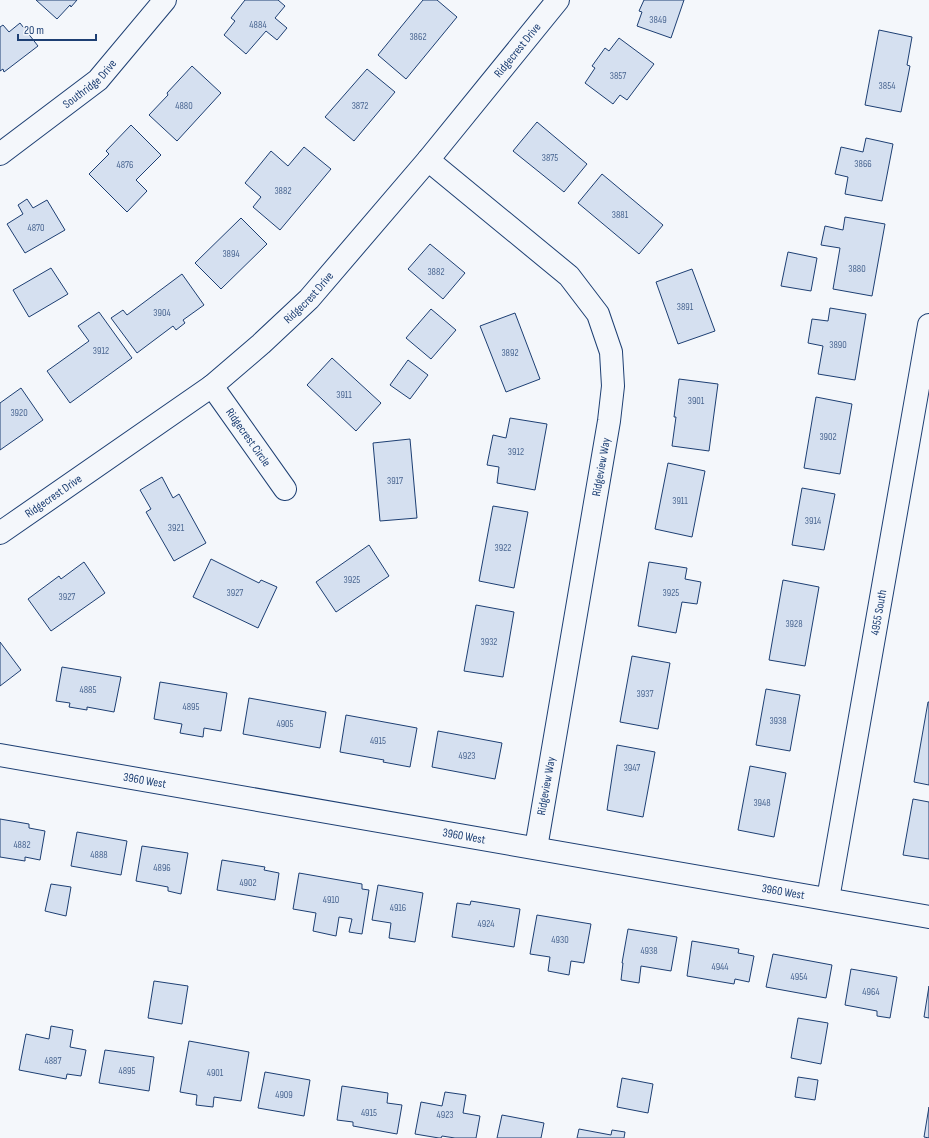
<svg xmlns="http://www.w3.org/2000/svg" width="929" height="1138" font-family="'Sofia Sans Condensed',sans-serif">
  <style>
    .building { fill: #d5e0f0; stroke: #1d3f73 }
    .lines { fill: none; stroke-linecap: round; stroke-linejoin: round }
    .minor-casing { stroke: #1d3f73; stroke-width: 24 }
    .minor { stroke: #f4f7fb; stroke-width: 22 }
    .labels { text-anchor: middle; stroke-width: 3; stroke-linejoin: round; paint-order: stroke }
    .number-label { font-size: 10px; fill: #4b6792 }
    .street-label { font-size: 12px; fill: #1d3f73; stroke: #f4f7fb }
  </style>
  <rect width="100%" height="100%" fill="#f4f7fb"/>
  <!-- building -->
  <path class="building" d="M 36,0 L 77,0 L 71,7 L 70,5 L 57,19 Z
    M 245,0 L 278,0 L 285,6 L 275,18 L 287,28 L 277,40 L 266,31 L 246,54 L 224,35 L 235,21 L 231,18 Z
    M 423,0 L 437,0 L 457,17 L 406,79 L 378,55 Z
    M 644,0 L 684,0 L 671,38 L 637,26 L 642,12 L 639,11 Z
    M 20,23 L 38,46 L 4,72 L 3,69 L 0,71 L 0,27 L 3,25 L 9,32 Z
    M 879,30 L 912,37 L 907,65 L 910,66 L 901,112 L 865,105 Z
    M 619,38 L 654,64 L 627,100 L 620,95 L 613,104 L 585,83 L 595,68 L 592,66 L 605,48 L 609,51 Z
    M 192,66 L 221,93 L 177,141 L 149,115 L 168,95 L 167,93 Z
    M 367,69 L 395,92 L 354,141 L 325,117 Z
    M 537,122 L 587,164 L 564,192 L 513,151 Z
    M 131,125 L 161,155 L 136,180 L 147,191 L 127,212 L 89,174 L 109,154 L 106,151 Z
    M 866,138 L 893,144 L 882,201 L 845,194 L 848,177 L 835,174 L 841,147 L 863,152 Z
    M 304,147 L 331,169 L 280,230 L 253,207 L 261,197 L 245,183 L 271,151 L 288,166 Z
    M 602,174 L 663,225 L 639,254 L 578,203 Z
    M 27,199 L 33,208 L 47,200 L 65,230 L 25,253 L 7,224 L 23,214 L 18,205 Z
    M 845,217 L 885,224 L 872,296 L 833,289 L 840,248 L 821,245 L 825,226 L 843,230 Z
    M 241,218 L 267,244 L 221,289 L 195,263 Z
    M 430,244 L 465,273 L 443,299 L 408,269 Z
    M 788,252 L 817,258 L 811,291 L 781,286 Z
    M 51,268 L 68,294 L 29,317 L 13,290 Z
    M 692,269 L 715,331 L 678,344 L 656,282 Z
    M 182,274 L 204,305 L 183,320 L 185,323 L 176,330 L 173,326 L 137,353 L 111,318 L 123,310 L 127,315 Z
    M 830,308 L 866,314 L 855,380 L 818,374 L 823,346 L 808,343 L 812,319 L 828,321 Z
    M 431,309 L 456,330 L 431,359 L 406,338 Z
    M 99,312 L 132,358 L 70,403 L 47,371 L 89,341 L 78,326 Z
    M 515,313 L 540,379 L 506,392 L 480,326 Z
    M 332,358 L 381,403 L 356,431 L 307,385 Z
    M 408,360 L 428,375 L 410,399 L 390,385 Z
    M 679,379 L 718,384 L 709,451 L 672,446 L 676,417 L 674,417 Z
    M 21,388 L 43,420 L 0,450 L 0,403 Z
    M 816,397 L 852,404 L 840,474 L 804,468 Z
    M 510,418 L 547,424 L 535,490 L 497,483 L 499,467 L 487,465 L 493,435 L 506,438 Z
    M 410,439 L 417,518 L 380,521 L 373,443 Z
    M 668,463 L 705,471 L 692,537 L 655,529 Z
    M 162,477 L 173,498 L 179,494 L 206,543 L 174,561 L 146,512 L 151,509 L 140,490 Z
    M 802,488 L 835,494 L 824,550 L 792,545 Z
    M 493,506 L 528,512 L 514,588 L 479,581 Z
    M 369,545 L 389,576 L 336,612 L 316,582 Z
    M 211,559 L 259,583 L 261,580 L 277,587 L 258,628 L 193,597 Z
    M 84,562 L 105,593 L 51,631 L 28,599 L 59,576 L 61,579 Z
    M 649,562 L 687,568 L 685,579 L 701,582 L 697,604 L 682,602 L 676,633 L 638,626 Z
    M 783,580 L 819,587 L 805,666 L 769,660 Z
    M 476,605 L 514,612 L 503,677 L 464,671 Z
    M 0,642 L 21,670 L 0,686 Z
    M 632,656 L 670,663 L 658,729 L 620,722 Z
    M 62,667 L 121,677 L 114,712 L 87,707 L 87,710 L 69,707 L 70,703 L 56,701 Z
    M 160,682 L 227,693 L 221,731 L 204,728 L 203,737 L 180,733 L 182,724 L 154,719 Z
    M 766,689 L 800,695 L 790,751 L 756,745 Z
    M 249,698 L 326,712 L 320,748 L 243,734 Z
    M 928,702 L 929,702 L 929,785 L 914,782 Z
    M 346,715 L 417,728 L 410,767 L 383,762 L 384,760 L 340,752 Z
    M 438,731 L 502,743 L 495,779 L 432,767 Z
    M 617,745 L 655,752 L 643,817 L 607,810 Z
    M 750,766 L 786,773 L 774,837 L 738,830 Z
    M 913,799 L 929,802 L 929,859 L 903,855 Z
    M 0,819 L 29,824 L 29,828 L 45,831 L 40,860 L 25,857 L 25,861 L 0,857 Z
    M 77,832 L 127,841 L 121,875 L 71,866 Z
    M 142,846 L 188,853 L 181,894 L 168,891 L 168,887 L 136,881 Z
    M 222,860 L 265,867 L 264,870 L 279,873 L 275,900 L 217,890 Z
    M 299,873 L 362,884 L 362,889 L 369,890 L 362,934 L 349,932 L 352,919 L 339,917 L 336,936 L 313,931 L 316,913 L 293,909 Z
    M 51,884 L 71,887 L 66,916 L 45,911 Z
    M 378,885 L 423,893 L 415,942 L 389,938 L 391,923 L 372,920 Z
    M 471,901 L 520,909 L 514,947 L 452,937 L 457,903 L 470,905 Z
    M 537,915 L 591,924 L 584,963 L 571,961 L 569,975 L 548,971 L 550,957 L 530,954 Z
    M 628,929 L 677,937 L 671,971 L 641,966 L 639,983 L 621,980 L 623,963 L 622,963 Z
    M 692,941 L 739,949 L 738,953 L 754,956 L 749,982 L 735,979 L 734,984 L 687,976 Z
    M 773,954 L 832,965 L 826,998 L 766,987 Z
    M 851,969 L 897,977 L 890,1018 L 877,1016 L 877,1011 L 845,1005 Z
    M 154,981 L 188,986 L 182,1024 L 148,1018 Z
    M 929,986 L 929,1018 L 924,1017 Z
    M 798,1018 L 828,1023 L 821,1064 L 791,1058 Z
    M 51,1026 L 73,1030 L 70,1047 L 86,1050 L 81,1076 L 67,1074 L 66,1079 L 19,1070 L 26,1034 L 49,1039 Z
    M 189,1041 L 249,1052 L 241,1101 L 214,1097 L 213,1107 L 196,1105 L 197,1095 L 180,1092 Z
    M 105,1050 L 154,1057 L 149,1091 L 99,1083 Z
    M 265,1072 L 310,1080 L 304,1116 L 258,1108 Z
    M 798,1077 L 818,1080 L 815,1100 L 795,1097 Z
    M 622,1078 L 653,1084 L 648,1113 L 617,1107 Z
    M 342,1086 L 388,1093 L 387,1103 L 402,1105 L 397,1134 L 353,1126 L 353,1122 L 337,1120 Z
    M 445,1092 L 466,1095 L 463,1113 L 480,1116 L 476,1138 L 455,1138 L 442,1136 L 441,1138 L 439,1138 L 415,1134 L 421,1102 L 442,1106 Z
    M 929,1107 L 929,1138 L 924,1137 Z
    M 502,1115 L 544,1123 L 541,1138 L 497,1138 Z
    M 579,1129 L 611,1135 L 612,1130 L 625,1132 L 624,1138 L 577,1138 Z"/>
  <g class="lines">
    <defs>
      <g id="minor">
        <path id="s1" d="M 0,154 L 98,80 L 165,0"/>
        <path d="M 428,160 L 569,276 L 598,314 L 611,352 L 613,386 L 609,421 L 536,848"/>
        <path id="s2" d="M 212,386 L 285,489"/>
        <path id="s3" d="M 0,533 L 212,386 L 261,344 L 309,299 L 428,160 L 558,0"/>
        <path id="s4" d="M 0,755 L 929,917"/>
        <path id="s5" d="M 828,899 L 929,325"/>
      </g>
    </defs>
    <!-- minor casing -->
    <use href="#minor" class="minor-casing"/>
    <!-- minor -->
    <use href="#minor" class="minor"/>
  </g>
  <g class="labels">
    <!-- number labels -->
    <g class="number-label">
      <text x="658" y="23">3849</text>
      <text x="258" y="28">4884</text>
      <text x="418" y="40">3862</text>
      <text x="618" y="79">3857</text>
      <text x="887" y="89">3854</text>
      <text x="184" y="109">4880</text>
      <text x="360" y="109">3872</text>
      <text x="550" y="161">3875</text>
      <text x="863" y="167">3866</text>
      <text x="125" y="168">4876</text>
      <text x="283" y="194">3882</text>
      <text x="620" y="218">3881</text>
      <text x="36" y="231">4870</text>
      <text x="231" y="257">3894</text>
      <text x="857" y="272">3880</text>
      <text x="436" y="275">3882</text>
      <text x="685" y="310">3891</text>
      <text x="162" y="316">3904</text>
      <text x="838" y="348">3890</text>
      <text x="101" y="354">3912</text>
      <text x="510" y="356">3892</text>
      <text x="344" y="398">3911</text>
      <text x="696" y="404">3901</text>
      <text x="19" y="416">3920</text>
      <text x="828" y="440">3902</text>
      <text x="516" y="455">3912</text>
      <text x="395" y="484">3917</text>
      <text x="680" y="504">3911</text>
      <text x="813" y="524">3914</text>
      <text x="176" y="531">3921</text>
      <text x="503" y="551">3922</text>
      <text x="352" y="583">3925</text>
      <text x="235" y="596">3927</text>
      <text x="671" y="596">3925</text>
      <text x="67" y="600">3927</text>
      <text x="794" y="627">3928</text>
      <text x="489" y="645">3932</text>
      <text x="88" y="693">4885</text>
      <text x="645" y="697">3937</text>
      <text x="191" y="710">4895</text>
      <text x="778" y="724">3938</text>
      <text x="285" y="727">4905</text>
      <text x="378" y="744">4915</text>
      <text x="467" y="759">4923</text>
      <text x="632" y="771">3947</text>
      <text x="762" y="806">3948</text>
      <text x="22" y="848">4882</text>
      <text x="99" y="858">4888</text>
      <text x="162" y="871">4896</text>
      <text x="248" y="886">4902</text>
      <text x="331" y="903">4910</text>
      <text x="398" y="911">4916</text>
      <text x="486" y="927">4924</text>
      <text x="560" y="943">4930</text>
      <text x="649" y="954">4938</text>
      <text x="720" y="970">4944</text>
      <text x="799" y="980">4954</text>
      <text x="871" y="995">4964</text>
      <text x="53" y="1064">4887</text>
      <text x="127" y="1074">4895</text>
      <text x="215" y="1076">4901</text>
      <text x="284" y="1098">4909</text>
      <text x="369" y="1116">4915</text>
      <text x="445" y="1118">4923</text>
    </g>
    <!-- street labels -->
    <g class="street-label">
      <text dy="4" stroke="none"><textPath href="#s3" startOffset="713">Ridgecrest Drive</textPath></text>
      <text dy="4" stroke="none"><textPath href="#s1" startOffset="114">Southridge Drive</textPath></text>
      <text dy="4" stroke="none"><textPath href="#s3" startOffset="389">Ridgecrest Drive</textPath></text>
      <text dy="4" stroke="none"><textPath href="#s2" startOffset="63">Ridgecrest Circle</textPath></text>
      <text transform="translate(601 467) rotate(-80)" y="4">Ridgeview Way</text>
      <text dy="4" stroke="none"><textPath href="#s3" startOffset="65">Ridgecrest Drive</textPath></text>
      <text dy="4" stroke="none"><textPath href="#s5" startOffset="291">4955 South</textPath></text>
      <text dy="4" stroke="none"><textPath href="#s4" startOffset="147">3960 West</textPath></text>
      <text transform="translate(546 786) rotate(-80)" y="4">Ridgeview Way</text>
      <text dy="4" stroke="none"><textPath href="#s4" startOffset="471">3960 West</textPath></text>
      <text dy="4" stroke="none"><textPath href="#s4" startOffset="795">3960 West</textPath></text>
    </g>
  </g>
  <!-- scale -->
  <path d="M18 34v6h78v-6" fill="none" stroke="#1d3f73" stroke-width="2"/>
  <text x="24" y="34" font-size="12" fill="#1d3f73" stroke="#f4f7fb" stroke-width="3" paint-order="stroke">20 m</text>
</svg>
